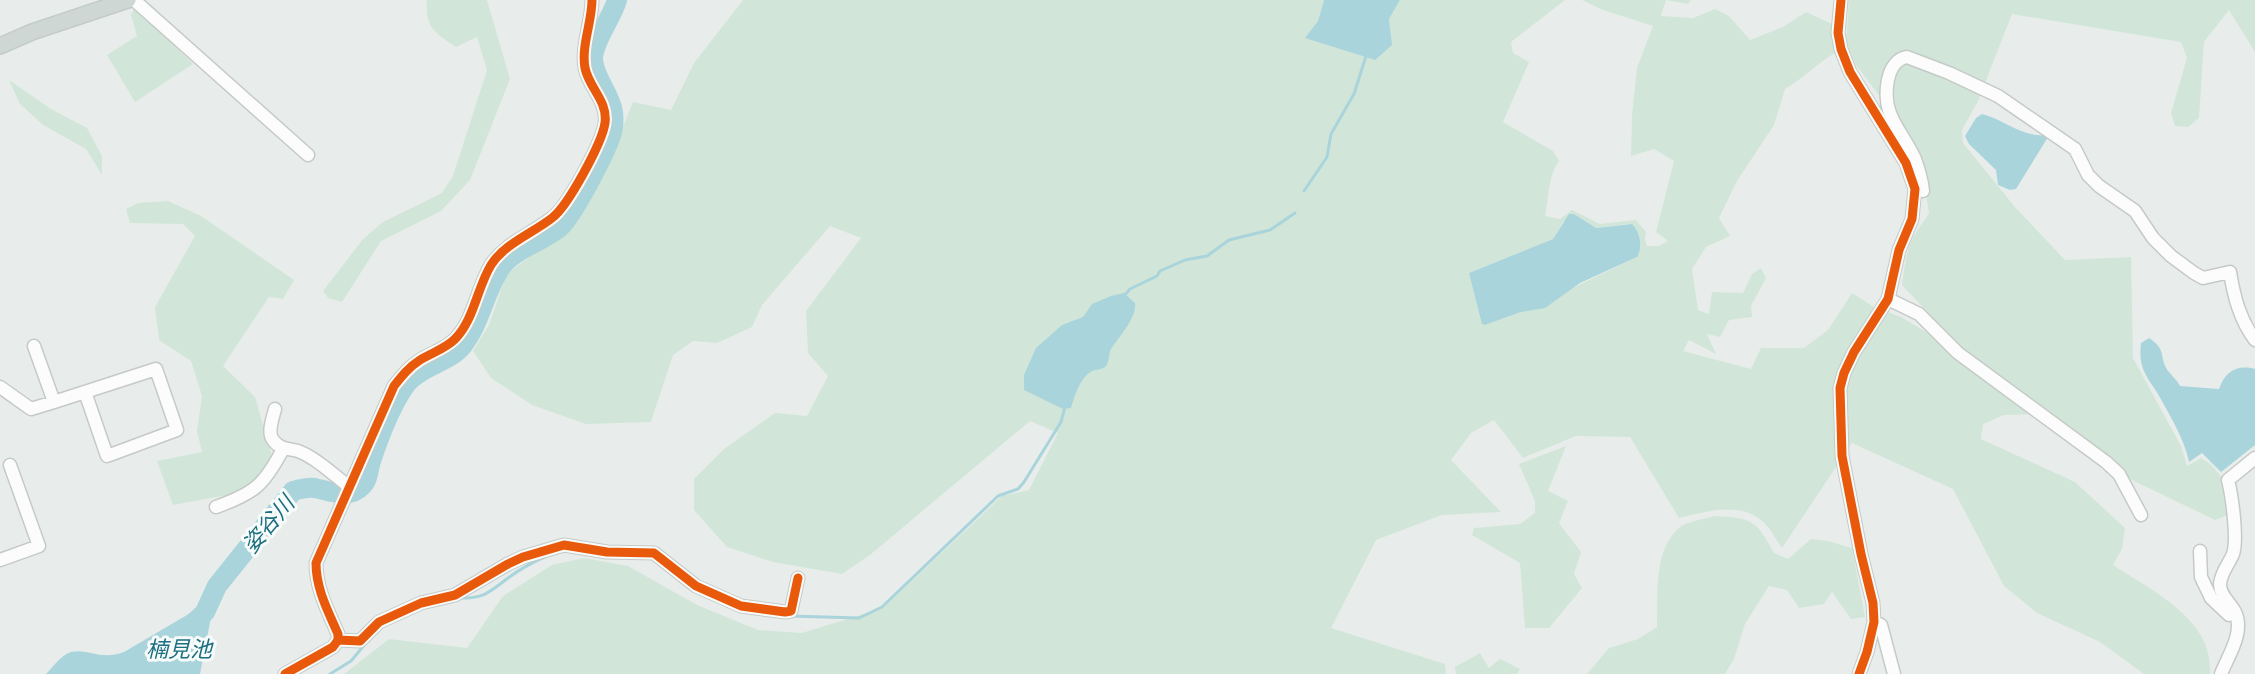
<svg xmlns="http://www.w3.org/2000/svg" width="2255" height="674" font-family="Lato,'Noto Sans JP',sans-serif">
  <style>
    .green { fill: #d1e6d8; fill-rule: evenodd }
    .water { fill: #a9d4db }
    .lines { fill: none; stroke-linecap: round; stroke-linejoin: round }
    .stream { stroke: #a9d4db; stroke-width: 3 }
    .river { stroke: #a9d4db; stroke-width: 20 }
    .minor-casing { stroke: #c5cac8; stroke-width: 15 }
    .major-casing { stroke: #c3ccc9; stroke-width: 18 }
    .minor { stroke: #fcfcfc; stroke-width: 12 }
    .major { stroke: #cfd7d5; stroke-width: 15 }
    .cycleway-casing { stroke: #f7fbf9; stroke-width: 13 }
    .cycleway { stroke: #e8590c; stroke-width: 9 }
    .labels { text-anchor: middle; stroke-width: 6; stroke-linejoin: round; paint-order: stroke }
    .water-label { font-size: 22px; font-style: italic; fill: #1c6f80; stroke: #f7fbf9 }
  </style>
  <rect width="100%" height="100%" fill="#e8edeb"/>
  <!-- green -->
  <path class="green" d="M 427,0 L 487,0 L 510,79 L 470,180 L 441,211 L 381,241 L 342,302 L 328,298 L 323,291 L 363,239 L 383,222 L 442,193 L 453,176 L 487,70 L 477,37 L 456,47 C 434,33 425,27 427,0 Z
    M 743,0 L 1324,0 L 1318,21 L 1306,38 L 1375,60 L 1391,41 L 1389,19 L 1400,0 L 1565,0 L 1511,42 L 1513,53 L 1529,62 L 1503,122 L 1553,151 L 1559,161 C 1548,176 1549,197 1545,216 L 1560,219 L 1572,210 L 1600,224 L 1636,220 L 1646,232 L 1645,239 L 1647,246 L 1659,246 L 1668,241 L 1656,232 L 1674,161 L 1654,149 L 1631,156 L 1632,115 L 1637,68 L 1653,26 L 1603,10 L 1582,0 L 1691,0 L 1688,4 L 1666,0 L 1661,16 L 1693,18 L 1715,9 L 1729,16 L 1750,40 L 1783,27 L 1806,12 L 1832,24 L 1831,36 L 1835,53 C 1817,63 1803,79 1785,89 L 1774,125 L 1737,181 L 1719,218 L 1730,236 L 1706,247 L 1692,269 L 1698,310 L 1709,314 L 1712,292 L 1743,293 L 1752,274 L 1761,268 L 1766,278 L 1751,306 L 1752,317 L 1729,320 L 1720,337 L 1707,334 L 1716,354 L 1689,340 L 1683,351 L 1751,369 L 1761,348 L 1804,348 L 1828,330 L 1852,293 L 1874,307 L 1901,317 L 1926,332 L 1953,354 L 1966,353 L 1902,285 C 1907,249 1907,243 1929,214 L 1924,180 L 1907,132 L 1856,65 L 1846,42 L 1849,0 L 2255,0 L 2255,52 L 2229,10 L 2204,42 L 2199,118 L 2188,127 L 2175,126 L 2171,113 L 2187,58 L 2181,42 L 2012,14 L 1978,101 L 1962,130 L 1963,143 L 2015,207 L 2065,260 L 2131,257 L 2133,358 L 2181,446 L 2187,466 L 2201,458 C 2215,465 2228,484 2230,500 C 2230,505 2228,511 2228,515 L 2215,520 L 2130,479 L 2116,463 L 2051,414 L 2004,415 L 1983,424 L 1981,439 L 2075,482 L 2125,528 L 2122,549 L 2113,565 C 2152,591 2214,619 2210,674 L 2144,674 L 2100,642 L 2037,613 L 2004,586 L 1953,489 L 1852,443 L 1782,548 C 1776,540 1770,527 1762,521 C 1739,501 1705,512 1679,518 L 1630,437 L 1576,436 L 1523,458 L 1494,420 L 1471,433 L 1451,460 L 1501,512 L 1442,515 L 1376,540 L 1331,628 L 1445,664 L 1446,674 L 344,674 L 389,639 L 467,648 L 503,596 L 552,565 L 584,558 L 628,566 L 697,605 L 758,630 L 802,633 L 883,608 L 1002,496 L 1029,490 L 1058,433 L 1030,421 L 870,555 L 842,574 L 773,562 L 727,547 L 694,510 L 694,479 L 724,449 L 775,413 L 807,416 L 828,376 L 808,353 L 806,311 L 861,238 L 830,226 L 762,305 L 752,327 L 717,343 L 693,341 L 673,355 L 651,422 L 586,424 L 532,405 L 491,378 L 473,351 L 489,325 L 506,275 L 539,249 L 570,229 L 605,171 L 633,102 L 671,110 L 694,63 ZM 1574,214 L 1596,228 L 1627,224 L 1637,257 L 1527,310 L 1486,325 L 1469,273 L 1553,239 L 1563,222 Z
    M 135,7 L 193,64 L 135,102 L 107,55 L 137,36 L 131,15 Z
    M 9,80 L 51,109 L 87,128 L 102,156 L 102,175 L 86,149 L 43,125 L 20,104 Z
    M 168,201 L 201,216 L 294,280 L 283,299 L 269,297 L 223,366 L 255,397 L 272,456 L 253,483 L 233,494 L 173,505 L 157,461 L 202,452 L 197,431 L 202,396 L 191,361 L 159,340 L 155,307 L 195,236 L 183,224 L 130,223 L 126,209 L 138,203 Z
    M 1566,446 L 1548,491 L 1568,501 L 1559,523 L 1581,552 L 1574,574 L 1582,588 L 1549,628 L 1525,628 L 1520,563 L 1472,535 L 1474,528 L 1520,524 L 1535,513 L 1535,501 L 1519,464 Z
    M 1715,516 C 1753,518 1756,520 1774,553 L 1788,559 L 1811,539 L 1828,541 L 1852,548 L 1865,617 L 1851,619 L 1832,592 L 1824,604 L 1799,608 L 1787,590 L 1769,586 L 1745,624 L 1734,659 L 1725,674 L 1587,674 L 1609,648 L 1638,639 L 1657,627 C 1658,597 1653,550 1679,528 C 1687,521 1705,519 1715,516 Z
    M 1480,653 L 1489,668 L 1500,659 L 1520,669 L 1517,674 L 1456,674 L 1455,667 Z"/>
  <!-- water -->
  <path class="water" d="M 1324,0 L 1400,0 L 1389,19 L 1392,45 L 1375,60 L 1305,38 L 1318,21 Z
    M 1982,114 C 2003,119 2023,138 2046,135 L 2048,137 L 2016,189 L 2010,190 L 1998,185 L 1996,170 L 1969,144 L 1965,136 L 1976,118 Z
    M 1569,214 L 1574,214 L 1596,228 L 1632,224 C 1640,232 1643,247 1637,257 L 1580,283 L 1545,308 L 1521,312 L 1485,325 L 1482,324 L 1469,273 L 1553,239 Z
    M 1124,293 L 1135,303 C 1137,318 1119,337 1111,349 C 1108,354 1110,363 1105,367 C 1102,370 1096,369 1092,371 C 1079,379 1075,395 1071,408 L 1063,409 L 1024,390 L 1024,375 L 1036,348 L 1062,325 L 1083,317 L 1092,304 L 1111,296 Z
    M 2149,338 C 2168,351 2158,356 2168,371 C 2172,376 2177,380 2180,386 L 2219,389 C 2225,372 2236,364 2255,369 L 2255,445 L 2221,472 L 2202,453 L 2189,462 C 2185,440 2169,414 2158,394 C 2146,375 2138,368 2141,343 Z
    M 200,605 L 212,612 L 200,674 L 46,674 C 53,667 61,655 71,652 C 89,648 100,661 124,652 L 187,615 Z"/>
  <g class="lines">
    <!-- stream -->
    <path class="stream" d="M 1304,191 L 1327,157 L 1331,134 L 1354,94 L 1366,56
      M 1123,297 L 1130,289 L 1157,276 L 1160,271 L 1185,260 L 1207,256 L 1229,240 L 1270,230 L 1295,213
      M 457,598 C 484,599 488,593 508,578 C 520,569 535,561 549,555
      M 790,616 L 859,618 L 882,607 L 998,496 L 1018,489 L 1024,482 L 1061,422 L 1065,407
      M 330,674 L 351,661 L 371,637"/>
    <!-- river -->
    <path class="river" d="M 190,628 L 205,612 L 217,586 L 293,491 C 300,489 307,487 315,488 C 330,491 349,500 362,486 C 369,479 368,470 371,461 C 379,437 392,403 407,383 C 422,365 449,363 463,345 C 480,323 484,295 498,272 C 511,249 541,243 560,227 C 573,215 608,149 612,132 C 620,99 594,84 593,59 C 593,41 612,18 617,0"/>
    <defs>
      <path id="minor" d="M 134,0 L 308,155
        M 1841,0 L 1838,33 L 1841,49 L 1850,72 L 1906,163 L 1915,189 L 1912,219 L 1899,250 L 1888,299 L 1854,352 L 1844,373 L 1840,388 L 1842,456 L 1861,554 L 1873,603 L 1874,622 L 1867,652 L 1859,674
        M 1923,191 C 1922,180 1919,170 1915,159 C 1908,143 1896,129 1890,113 C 1883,96 1886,60 1907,57 L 1949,73 L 1998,96 L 2075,149 L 2088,175 L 2099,186 L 2135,211 L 2153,238 L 2171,256 L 2194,273 L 2203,278 L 2230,272 C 2234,297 2240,320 2255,340
        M 1888,299 L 1919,314 L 1958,353 L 2106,462 L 2119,474 L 2141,515
        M 0,387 L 31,409 L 54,402 L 34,346
        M 54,402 L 156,369 L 177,430 L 107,456 L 85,392
        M 275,409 C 273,417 267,433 273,440 C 280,450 288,448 298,451 C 316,458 333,474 348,486
        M 216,507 C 255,493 264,485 283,449
        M 2200,551 L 2201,577 L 2211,598 L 2229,615
        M 0,560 L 39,546 L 10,465
        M 1874,622 L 1881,625 L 1894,674
        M 338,640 L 360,641 L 379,622 L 421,603 L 455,595 L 508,564 L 523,557 L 564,545 L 607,552 L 654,553 L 696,586 L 741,606 L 785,612 L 791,611 L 798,578
        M 285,674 L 333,647 L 338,640 L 338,634 C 328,611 316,589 316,563 L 394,386 C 402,376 409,367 420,360 C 431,353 445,349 455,339 C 474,320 477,288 491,265 C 504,244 533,233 552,218 C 568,206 602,143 605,123 C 608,101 589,88 585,68 C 581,46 592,22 592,0
        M 2221,674 C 2228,656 2245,632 2235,612 C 2230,602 2220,596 2220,584 C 2221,572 2229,564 2233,554 C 2238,539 2232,496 2228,480 L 2255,458"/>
      <path id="major" d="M 0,46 L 32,32 L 128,0"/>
    </defs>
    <!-- minor casing -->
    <use href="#minor" class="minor-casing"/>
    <!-- major casing -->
    <use href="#major" class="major-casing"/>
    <!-- minor -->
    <use href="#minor" class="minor"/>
    <!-- major -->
    <use href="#major" class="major"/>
    <defs>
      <path id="cycleway" d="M 1841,0 L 1838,33 L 1841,49 L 1850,72 L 1906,163 L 1915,189 L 1912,219 L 1899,250 L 1888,299 L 1854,352 L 1844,373 L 1840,388 L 1842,456 L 1861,554 L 1873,603 L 1874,622 L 1867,652 L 1859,674
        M 338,640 L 360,641 L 379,622 L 421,603 L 455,595 L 508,564 L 523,557 L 564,545 L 607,552 L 654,553 L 696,586 L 741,606 L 785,612 L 791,611 L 798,578
        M 285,674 L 333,647 L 338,640 L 338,634 C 328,611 316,589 316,563 L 394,386 C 402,376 409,367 420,360 C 431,353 445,349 455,339 C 474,320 477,288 491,265 C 504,244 533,233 552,218 C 568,206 602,143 605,123 C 608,101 589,88 585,68 C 581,46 592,22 592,0"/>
    </defs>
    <!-- cycleway casing -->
    <use href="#cycleway" class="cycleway-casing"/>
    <!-- cycleway -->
    <use href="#cycleway" class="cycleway"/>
  </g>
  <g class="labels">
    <!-- water labels -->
    <g class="water-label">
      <text transform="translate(268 524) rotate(-50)" y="8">姿谷川</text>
      <text x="179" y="657">楠見池</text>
    </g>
  </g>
</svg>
